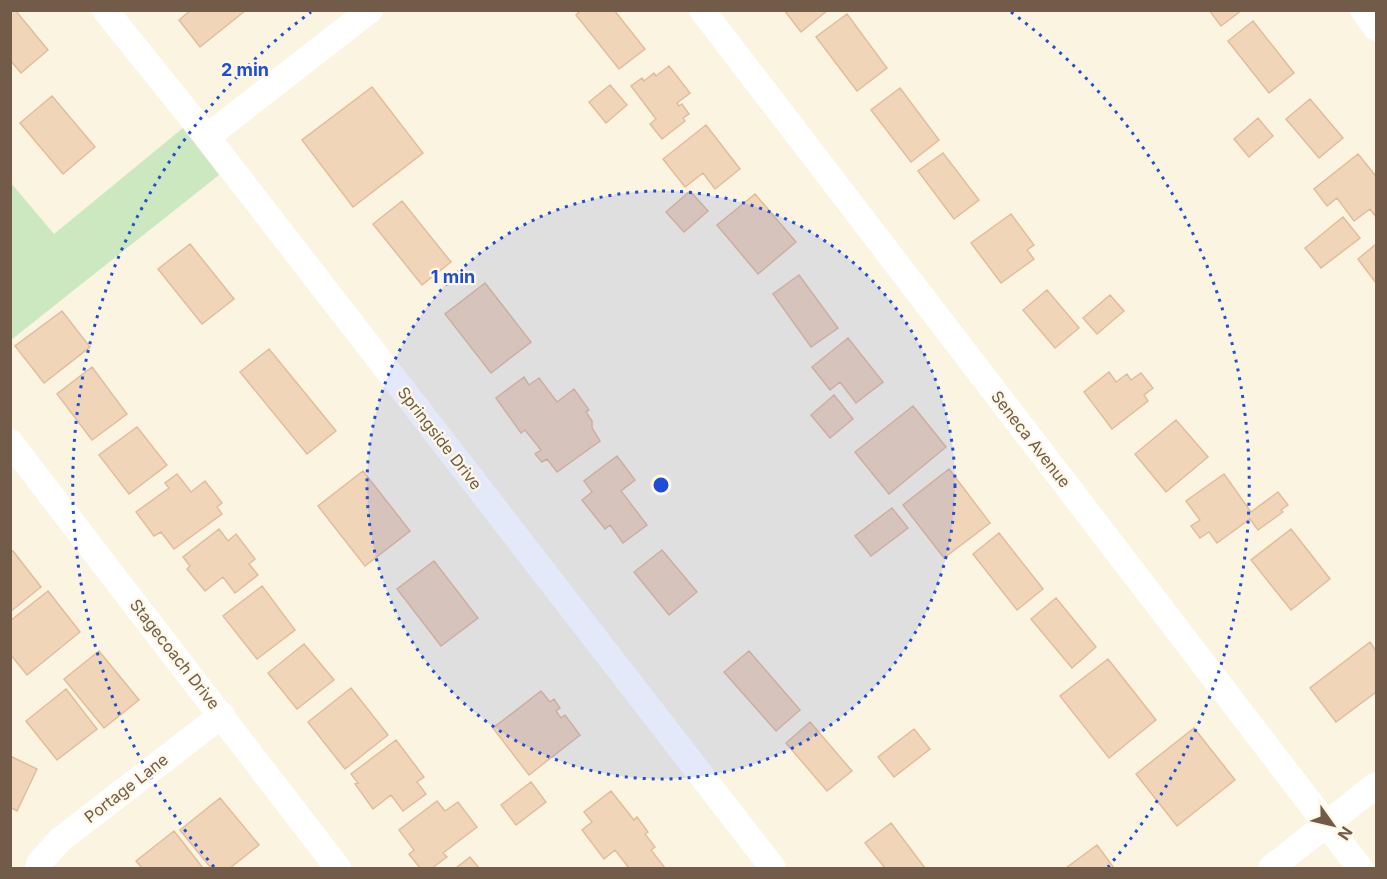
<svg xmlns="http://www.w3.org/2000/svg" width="1387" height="879" font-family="Inter,sans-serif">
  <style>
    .green { fill: #cce8c0 }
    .building { fill: #f0d5b9; stroke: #e2bd9a; stroke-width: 1.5 }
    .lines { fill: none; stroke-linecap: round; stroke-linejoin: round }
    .minor { stroke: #fff; stroke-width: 26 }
    .ring { fill: none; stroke: #1d4ed8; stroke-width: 3; stroke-dasharray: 3 6 }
    .labels { text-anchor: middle; stroke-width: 4.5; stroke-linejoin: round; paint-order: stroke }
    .street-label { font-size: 16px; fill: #725c49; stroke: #fff8e7 }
    .centre { fill: #1d4ed8; stroke: #fff8e7; stroke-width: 3 }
    .ring-label { font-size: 18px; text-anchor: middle; font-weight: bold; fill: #1d4ed8; stroke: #fff8e7; stroke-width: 4.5; stroke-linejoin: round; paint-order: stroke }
  </style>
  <rect width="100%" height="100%" fill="#fbf4e1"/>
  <!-- green -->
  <path class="green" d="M 183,128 L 219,175 L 11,340 L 11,183 L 54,234 Z"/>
  <!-- building -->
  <path class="building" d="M 10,10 L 15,10 L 48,50 L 21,73 L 10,60 Z
    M 191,10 L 246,10 L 200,47 L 179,20 Z
    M 581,10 L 614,10 L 645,49 L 619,69 L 576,15 Z
    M 784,10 L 828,10 L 801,32 Z
    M 1209,10 L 1242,10 L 1221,26 Z
    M 847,14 L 887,68 L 857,91 L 816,37 Z
    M 1253,21 L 1294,73 L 1269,93 L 1228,41 Z
    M 669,66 L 690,93 L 677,103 L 679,106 L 682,104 L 689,114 L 683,118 L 685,121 L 662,139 L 650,124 L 656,119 L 631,86 L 642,78 L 644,81 L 654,73 L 656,76 Z
    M 610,85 L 627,105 L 606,123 L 589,102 Z
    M 372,87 L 423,153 L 353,207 L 302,140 Z
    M 900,88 L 939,140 L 911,162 L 871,110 Z
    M 52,96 L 95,147 L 63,174 L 20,123 Z
    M 1310,99 L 1343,138 L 1319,158 L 1286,119 Z
    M 1258,118 L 1273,136 L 1249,157 L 1234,139 Z
    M 706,125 L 740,169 L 715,189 L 703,173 L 685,187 L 663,159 Z
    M 943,153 L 979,200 L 954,219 L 918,171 Z
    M 1358,154 L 1375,175 L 1376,173 L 1376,217 L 1370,209 L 1354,221 L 1337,198 L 1327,206 L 1314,189 Z
    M 690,191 L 708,211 L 684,232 L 666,212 Z
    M 755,194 L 796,242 L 758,274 L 717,225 Z
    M 402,201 L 451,262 L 422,285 L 373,224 Z
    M 1011,214 L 1034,245 L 1027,250 L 1034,259 L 1001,283 L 971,243 Z
    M 1343,217 L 1360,238 L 1321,268 L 1305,248 Z
    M 190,244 L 234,299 L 202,324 L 158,269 Z
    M 1376,244 L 1376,283 L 1358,259 Z
    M 799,275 L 838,328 L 811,347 L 773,294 Z
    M 485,283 L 531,342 L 491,373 L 445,314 Z
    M 1047,290 L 1079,328 L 1055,348 L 1023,310 Z
    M 1110,295 L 1124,311 L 1097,334 L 1083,318 Z
    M 62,311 L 90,347 L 44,383 L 15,346 Z
    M 848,338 L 883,382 L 856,403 L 840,382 L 830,390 L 812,367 Z
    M 269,349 L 336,431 L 307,454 L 240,372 Z
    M 92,367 L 127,414 L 92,440 L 57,394 Z
    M 1109,372 L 1116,382 L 1127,374 L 1131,380 L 1141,373 L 1153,388 L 1144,395 L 1148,401 L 1112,429 L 1084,392 Z
    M 524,377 L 529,385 L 539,378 L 557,402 L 574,389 L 589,410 L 586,412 L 592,421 L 592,428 L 600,441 L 557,472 L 547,459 L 542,462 L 535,454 L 541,450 L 525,430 L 521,433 L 496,398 Z
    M 834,395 L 853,419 L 830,438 L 811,415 Z
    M 913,406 L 946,447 L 889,494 L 855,452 Z
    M 1176,420 L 1208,457 L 1166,492 L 1135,454 Z
    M 137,427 L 167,465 L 129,494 L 99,455 Z
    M 617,456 L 635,480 L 621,491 L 647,525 L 623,543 L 610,525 L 605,529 L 582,500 L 592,492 L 584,481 Z
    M 949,469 L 990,523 L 944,558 L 903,505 Z
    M 363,471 L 410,531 L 365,566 L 318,506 Z
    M 177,474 L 191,492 L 205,481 L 222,503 L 217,507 L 222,514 L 174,549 L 161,532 L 154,536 L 136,512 L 169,488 L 165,483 Z
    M 1224,474 L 1251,512 L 1278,492 L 1288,505 L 1281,510 L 1283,512 L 1258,530 L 1250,519 L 1217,543 L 1209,532 L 1200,538 L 1191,526 L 1200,520 L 1186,501 Z
    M 892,508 L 908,528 L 871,556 L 855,536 Z
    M 219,529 L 228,541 L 236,534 L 255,559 L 249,564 L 258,575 L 235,593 L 223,577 L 205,591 L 187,569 L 190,566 L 183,557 Z
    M 1291,529 L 1330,579 L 1291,610 L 1251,560 Z
    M 999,533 L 1043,589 L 1017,610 L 973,554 Z
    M 662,550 L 697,592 L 669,615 L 634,572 Z
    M 13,551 L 41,587 L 10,612 L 10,553 Z
    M 434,561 L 478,618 L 441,646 L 397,589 Z
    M 262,586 L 295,630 L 257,659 L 223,616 Z
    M 48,591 L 80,632 L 27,675 L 10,654 L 10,621 Z
    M 1056,598 L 1096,647 L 1072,668 L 1031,619 Z
    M 1370,642 L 1376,651 L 1376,692 L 1336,722 L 1310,688 Z
    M 304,644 L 334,680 L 297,709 L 268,673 Z
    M 99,651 L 139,700 L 104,728 L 64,679 Z
    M 749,651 L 800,710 L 776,731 L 724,672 Z
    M 1108,659 L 1156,720 L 1109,758 L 1060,696 Z
    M 351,688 L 388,735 L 345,769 L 308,722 Z
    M 66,689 L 97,729 L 57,760 L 26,721 Z
    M 541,691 L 550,702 L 554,699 L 560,708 L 556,711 L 561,718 L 565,715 L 580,735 L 529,775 L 493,728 Z
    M 810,722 L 852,771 L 827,791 L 786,743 Z
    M 1194,728 L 1235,780 L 1177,826 L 1136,774 Z
    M 914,729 L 930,749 L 894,777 L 878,757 Z
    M 396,740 L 424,777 L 417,782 L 426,794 L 403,811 L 391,795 L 373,809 L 355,784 L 358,783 L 351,774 Z
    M 10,756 L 37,769 L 17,811 L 10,807 Z
    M 531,782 L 546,802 L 516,825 L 501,805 Z
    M 611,791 L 634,820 L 637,817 L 648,832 L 645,834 L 655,847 L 651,850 L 665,868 L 629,868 L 615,850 L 604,859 L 582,830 L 592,822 L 584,812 Z
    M 220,798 L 259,845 L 230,868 L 211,868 L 180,830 Z
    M 437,801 L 445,811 L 458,802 L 477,827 L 443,853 L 447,857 L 432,868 L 420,868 L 409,854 L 414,850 L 399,830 Z
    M 891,823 L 925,868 L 885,868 L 865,843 Z
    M 174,831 L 203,868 L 142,868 L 136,861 Z
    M 1097,845 L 1114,868 L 1066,868 Z
    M 470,857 L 479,868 L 456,868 Z"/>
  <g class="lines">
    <!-- minor -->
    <path class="minor" d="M 105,10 L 207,137 L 773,868
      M 702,10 L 1360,868
      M 1363,10 L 1376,28
      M 207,137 L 370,10
      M 10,442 L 338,868
      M 38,868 L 40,862 L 60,840 L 222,715
      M 1271,868 L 1376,785"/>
  </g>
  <!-- distance rings -->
  <circle cx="661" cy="485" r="294" fill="#1d4ed8" fill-opacity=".12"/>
  <g class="ring">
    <circle cx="661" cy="485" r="294"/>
    <path d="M214 867A588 588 0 0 1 311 12M1011 12A588 588 0 0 1 1108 867"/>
  </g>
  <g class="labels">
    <!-- street labels -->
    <g class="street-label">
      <text transform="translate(440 438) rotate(52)" y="6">Springside Drive</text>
      <text transform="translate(1031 439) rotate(52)" y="6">Seneca Avenue</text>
      <text transform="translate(175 654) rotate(52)" y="6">Stagecoach Drive</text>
      <text transform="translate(126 788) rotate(-38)" y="6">Portage Lane</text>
    </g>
  </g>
  <circle cx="661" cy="485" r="9" class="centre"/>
  <g class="ring-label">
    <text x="245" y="76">2 min</text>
    <text x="453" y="283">1 min</text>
  </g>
  <!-- border -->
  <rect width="1387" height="879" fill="none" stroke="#725c49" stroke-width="24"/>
  <!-- north arrow -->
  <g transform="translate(1333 825) rotate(124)" stroke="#fff8e7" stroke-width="4.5" paint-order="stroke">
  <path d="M0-4.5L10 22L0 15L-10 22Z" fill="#725c49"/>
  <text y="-9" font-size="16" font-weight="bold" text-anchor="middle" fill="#725c49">N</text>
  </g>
</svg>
